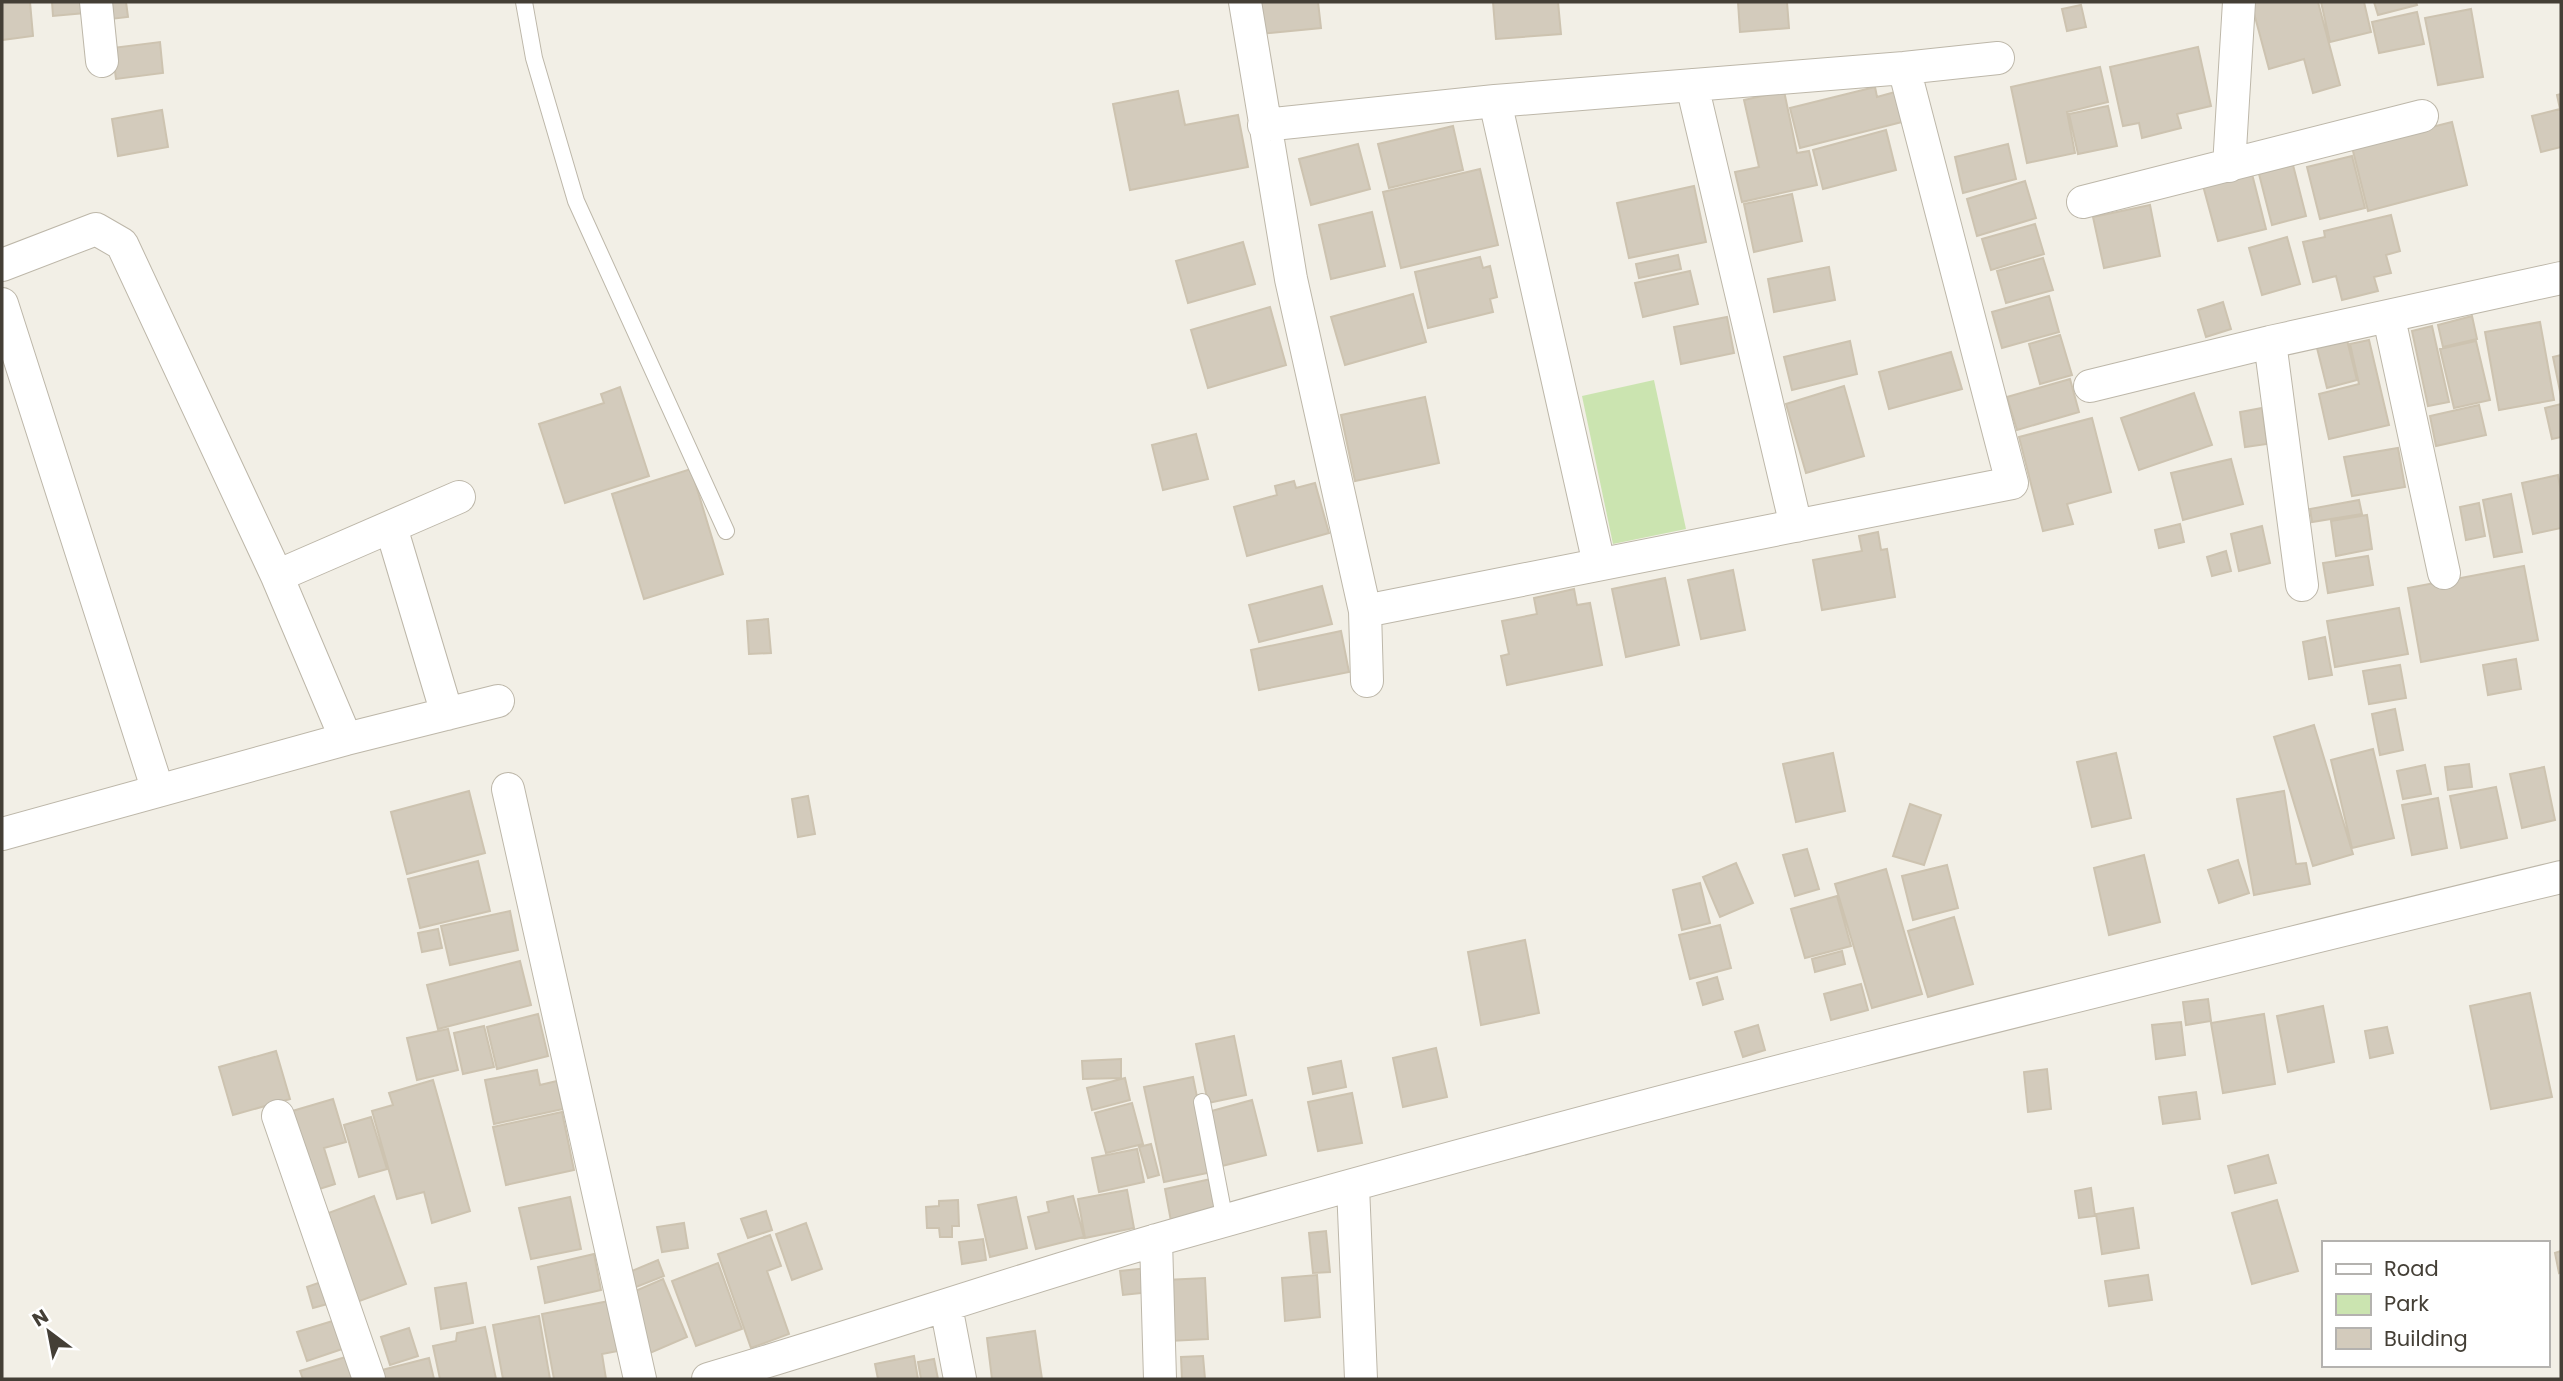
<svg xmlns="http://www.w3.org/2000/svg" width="2563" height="1381" font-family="Poppins,sans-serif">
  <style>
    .green { fill: #cbe4b0 }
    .building { fill: #d3cbbc; stroke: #cdc3b0; stroke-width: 2 }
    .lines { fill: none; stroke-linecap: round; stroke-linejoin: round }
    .lane-casing { stroke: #bdb7a9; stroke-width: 18 }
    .street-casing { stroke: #bdb7a9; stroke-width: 34 }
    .lane { stroke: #fff; stroke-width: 16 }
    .street { stroke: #fff; stroke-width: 32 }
  </style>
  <rect width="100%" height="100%" fill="#f2efe6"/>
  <!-- green -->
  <path class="green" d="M 1654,380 L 1686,529 L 1613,544 L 1582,396 Z"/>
  <!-- building -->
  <path class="building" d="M 2,2 L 30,2 L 33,36 L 2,40 Z
    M 52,2 L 84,2 L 85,13 L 53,16 Z
    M 110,2 L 126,2 L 128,17 L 111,19 Z
    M 1257,2 L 1318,2 L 1321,28 L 1260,34 Z
    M 1493,2 L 1558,2 L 1561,34 L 1496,39 Z
    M 1738,2 L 1787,2 L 1789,28 L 1740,32 Z
    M 2251,2 L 2318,2 L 2340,85 L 2313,93 L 2304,59 L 2269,69 Z
    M 2321,2 L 2364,2 L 2371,32 L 2330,42 Z
    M 2374,2 L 2416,2 L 2417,5 L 2378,15 Z
    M 2081,5 L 2086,27 L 2067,31 L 2062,9 Z
    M 2471,9 L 2483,77 L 2438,85 L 2425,18 Z
    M 2417,12 L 2424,44 L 2379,53 L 2372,22 Z
    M 160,42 L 163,73 L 116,79 L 112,48 Z
    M 2198,47 L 2211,106 L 2177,114 L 2181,128 L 2142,138 L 2139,123 L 2123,126 L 2110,67 Z
    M 2100,67 L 2108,102 L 2067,112 L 2075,153 L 2027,163 L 2011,87 Z
    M 1875,87 L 1877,97 L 1895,92 L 1902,122 L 1800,148 L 1790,108 Z
    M 1178,91 L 1185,125 L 1238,115 L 1248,167 L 1130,190 L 1113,104 Z
    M 1784,91 L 1797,153 L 1809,151 L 1817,185 L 1742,202 L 1735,172 L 1759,167 L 1744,100 Z
    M 2561,94 L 2561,147 L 2541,152 L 2532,116 L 2560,109 L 2557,95 Z
    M 2108,106 L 2117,146 L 2078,154 L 2069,114 Z
    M 162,110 L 168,147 L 118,156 L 112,119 Z
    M 2452,122 L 2467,185 L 2368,211 L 2352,147 Z
    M 1453,126 L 1463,170 L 1389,188 L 1378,144 Z
    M 1886,130 L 1896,170 L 1823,189 L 1813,150 Z
    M 1358,144 L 1370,189 L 1311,205 L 1299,159 Z
    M 2008,144 L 2016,179 L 1963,193 L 1955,157 Z
    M 2352,156 L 2365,208 L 2320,219 L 2307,167 Z
    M 2293,165 L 2306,216 L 2272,225 L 2259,174 Z
    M 1480,169 L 1498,245 L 1401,268 L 1383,192 Z
    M 2251,170 L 2266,229 L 2218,241 L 2202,182 Z
    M 2025,181 L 2036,218 L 1977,236 L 1967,199 Z
    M 1694,186 L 1706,242 L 1629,258 L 1617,203 Z
    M 1792,194 L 1802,241 L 1754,252 L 1744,204 Z
    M 2150,205 L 2160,256 L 2104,268 L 2093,217 Z
    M 1372,212 L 1385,266 L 1331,279 L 1319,225 Z
    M 2391,215 L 2400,251 L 2386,255 L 2391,273 L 2374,277 L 2378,291 L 2342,300 L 2336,276 L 2313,282 L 2303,242 L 2325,237 L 2324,231 Z
    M 2035,224 L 2044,254 L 1991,270 L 1982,239 Z
    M 2287,237 L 2300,284 L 2262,295 L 2249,248 Z
    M 1243,242 L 1255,284 L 1188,303 L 1176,261 Z
    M 1678,255 L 1681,269 L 1639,278 L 1636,264 Z
    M 1480,257 L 1483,268 L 1490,266 L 1497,297 L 1490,299 L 1493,312 L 1428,328 L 1415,272 Z
    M 2043,258 L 2053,290 L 2006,303 L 1997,271 Z
    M 1829,267 L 1835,300 L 1774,312 L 1768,279 Z
    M 1690,271 L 1698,304 L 1643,317 L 1635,283 Z
    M 1413,294 L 1426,342 L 1345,365 L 1331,317 Z
    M 2049,296 L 2059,332 L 2002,348 L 1992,312 Z
    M 2223,302 L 2231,329 L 2206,337 L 2198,310 Z
    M 1270,307 L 1286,365 L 1208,388 L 1191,330 Z
    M 2472,316 L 2477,339 L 2443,347 L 2438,325 Z
    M 1727,317 L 1734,353 L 1681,364 L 1674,327 Z
    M 2540,322 L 2554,400 L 2499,410 L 2485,332 Z
    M 2432,326 L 2449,402 L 2428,406 L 2412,331 Z
    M 2060,335 L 2072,375 L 2040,384 L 2029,344 Z
    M 2346,336 L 2357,380 L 2327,388 L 2316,344 Z
    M 2369,340 L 2389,425 L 2329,439 L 2319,394 L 2359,384 L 2350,344 Z
    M 1850,341 L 1857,374 L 1792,390 L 1784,357 Z
    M 2476,341 L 2490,400 L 2454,408 L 2440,349 Z
    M 1951,352 L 1962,389 L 1889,409 L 1879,372 Z
    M 2561,355 L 2561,396 L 2553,357 Z
    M 2070,379 L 2079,412 L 2017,430 L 2007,397 Z
    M 1844,386 L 1864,456 L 1806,473 L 1786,404 Z
    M 620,387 L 649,476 L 565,503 L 539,424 L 604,403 L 601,394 Z
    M 2194,393 L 2212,445 L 2139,470 L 2121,418 Z
    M 1425,397 L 1439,463 L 1355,481 L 1341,415 Z
    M 2561,404 L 2561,437 L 2552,439 L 2545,408 Z
    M 2479,405 L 2486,435 L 2436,446 L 2430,416 Z
    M 2262,408 L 2267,444 L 2245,447 L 2240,412 Z
    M 2092,418 L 2111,492 L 2067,504 L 2073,524 L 2043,531 L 2019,437 Z
    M 1196,434 L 1208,479 L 1163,490 L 1152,445 Z
    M 2398,448 L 2405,487 L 2352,496 L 2344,457 Z
    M 2231,459 L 2243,504 L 2183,520 L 2171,473 Z
    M 691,469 L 723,574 L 644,599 L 612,494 Z
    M 2558,475 L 2561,492 L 2561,528 L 2533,534 L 2522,483 Z
    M 1294,481 L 1296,488 L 1315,483 L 1329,533 L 1247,556 L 1234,507 L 1277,495 L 1275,486 Z
    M 2511,494 L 2522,552 L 2494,557 L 2483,500 Z
    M 2359,500 L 2362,514 L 2312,522 L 2310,509 Z
    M 2479,503 L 2485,536 L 2466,540 L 2460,507 Z
    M 2367,515 L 2372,549 L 2336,556 L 2331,521 Z
    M 2180,524 L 2184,542 L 2159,548 L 2155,530 Z
    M 2262,526 L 2270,563 L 2239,571 L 2231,534 Z
    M 1878,532 L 1881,550 L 1887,549 L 1895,597 L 1822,610 L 1813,560 L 1862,551 L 1859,536 Z
    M 2226,551 L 2231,571 L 2212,576 L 2207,557 Z
    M 2368,556 L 2373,585 L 2328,593 L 2323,563 Z
    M 2524,566 L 2538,640 L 2421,662 L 2408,588 Z
    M 1733,570 L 1745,630 L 1701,639 L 1688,580 Z
    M 1665,578 L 1679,645 L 1626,657 L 1612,589 Z
    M 1322,586 L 1332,624 L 1259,642 L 1249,605 Z
    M 1574,589 L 1577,605 L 1590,603 L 1602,665 L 1507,685 L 1501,656 L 1509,654 L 1502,621 L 1537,614 L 1534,598 Z
    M 2399,608 L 2408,654 L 2335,667 L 2327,621 Z
    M 768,619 L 771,653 L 749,654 L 747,621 Z
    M 1341,631 L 1349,672 L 1259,690 L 1251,650 Z
    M 2325,637 L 2332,675 L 2309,679 L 2303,642 Z
    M 2516,659 L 2521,689 L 2488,695 L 2483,665 Z
    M 2400,665 L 2406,698 L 2369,704 L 2363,671 Z
    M 2395,709 L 2403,750 L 2380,755 L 2372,714 Z
    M 2314,725 L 2353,854 L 2313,866 L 2274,737 Z
    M 2373,749 L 2394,838 L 2352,848 L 2331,760 Z
    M 1833,753 L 1845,811 L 1796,822 L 1783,764 Z
    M 2116,753 L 2131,818 L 2092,827 L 2077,762 Z
    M 2469,764 L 2472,787 L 2448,790 L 2445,767 Z
    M 2425,765 L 2431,794 L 2403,799 L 2397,771 Z
    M 2544,767 L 2555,820 L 2522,828 L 2510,774 Z
    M 2496,787 L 2507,838 L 2461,848 L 2450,796 Z
    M 469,791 L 485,853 L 407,874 L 391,812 Z
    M 2284,791 L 2296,864 L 2306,863 L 2310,884 L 2254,895 L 2237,799 Z
    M 808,796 L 815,834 L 798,837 L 792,799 Z
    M 2438,798 L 2447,848 L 2412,855 L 2402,805 Z
    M 1910,804 L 1941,815 L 1924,865 L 1893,856 Z
    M 1807,849 L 1819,889 L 1795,896 L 1783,855 Z
    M 2144,855 L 2160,922 L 2109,935 L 2094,868 Z
    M 2238,860 L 2249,893 L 2219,903 L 2208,870 Z
    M 478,861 L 490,911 L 420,928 L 408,879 Z
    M 1736,863 L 1753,903 L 1720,917 L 1703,877 Z
    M 1947,865 L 1958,908 L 1913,920 L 1902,876 Z
    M 1886,869 L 1922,994 L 1872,1008 L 1835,884 Z
    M 1700,883 L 1710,923 L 1682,930 L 1673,890 Z
    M 1837,896 L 1851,946 L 1805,958 L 1791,909 Z
    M 510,911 L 518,950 L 450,965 L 441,926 Z
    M 1954,917 L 1973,984 L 1928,997 L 1908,931 Z
    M 1720,925 L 1731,968 L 1690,979 L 1679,935 Z
    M 438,929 L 442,948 L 422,952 L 418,933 Z
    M 1525,940 L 1539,1013 L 1481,1025 L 1468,952 Z
    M 1842,951 L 1845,964 L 1815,972 L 1812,959 Z
    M 520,961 L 531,1005 L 438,1029 L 427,985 Z
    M 1717,977 L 1723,999 L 1703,1005 L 1697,983 Z
    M 1861,984 L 1868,1010 L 1831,1020 L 1824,994 Z
    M 2530,993 L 2552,1097 L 2491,1109 L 2470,1006 Z
    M 2208,999 L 2211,1021 L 2186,1025 L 2183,1002 Z
    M 2323,1006 L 2334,1062 L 2288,1072 L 2277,1016 Z
    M 538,1014 L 548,1056 L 497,1069 L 487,1027 Z
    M 2264,1014 L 2275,1084 L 2223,1093 L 2211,1023 Z
    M 2181,1022 L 2185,1055 L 2156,1059 L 2152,1025 Z
    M 1758,1025 L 1765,1050 L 1743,1057 L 1735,1032 Z
    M 484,1026 L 494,1067 L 463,1074 L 454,1033 Z
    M 2387,1027 L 2393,1053 L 2370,1058 L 2365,1031 Z
    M 448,1029 L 458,1070 L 417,1080 L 407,1038 Z
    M 1234,1036 L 1246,1095 L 1208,1103 L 1196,1044 Z
    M 1436,1048 L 1447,1097 L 1403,1107 L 1393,1058 Z
    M 276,1051 L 290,1099 L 233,1115 L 219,1067 Z
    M 1121,1059 L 1121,1078 L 1083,1079 L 1082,1061 Z
    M 1341,1061 L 1346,1087 L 1313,1094 L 1308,1068 Z
    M 2047,1069 L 2051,1109 L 2028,1112 L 2024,1072 Z
    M 537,1070 L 540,1085 L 557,1081 L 563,1109 L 494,1124 L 485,1080 Z
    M 1193,1077 L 1212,1172 L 1164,1182 L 1144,1087 Z
    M 1125,1078 L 1130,1100 L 1092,1110 L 1087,1088 Z
    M 433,1080 L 470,1211 L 432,1223 L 424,1192 L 397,1199 L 372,1111 L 393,1105 L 389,1093 Z
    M 2196,1092 L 2200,1119 L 2163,1124 L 2159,1097 Z
    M 1352,1093 L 1362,1143 L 1318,1151 L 1308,1102 Z
    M 333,1099 L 346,1142 L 324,1148 L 335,1184 L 313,1191 L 289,1112 Z
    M 1252,1100 L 1266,1155 L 1222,1166 L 1208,1112 Z
    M 1132,1103 L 1143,1144 L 1106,1153 L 1095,1113 Z
    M 562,1112 L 574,1170 L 506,1185 L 493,1127 Z
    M 371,1117 L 387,1169 L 359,1177 L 344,1125 Z
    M 1151,1144 L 1159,1175 L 1148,1178 L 1139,1147 Z
    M 1137,1149 L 1144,1182 L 1099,1192 L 1092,1158 Z
    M 2268,1155 L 2276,1183 L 2235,1193 L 2228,1166 Z
    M 1211,1179 L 1218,1211 L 1171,1221 L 1165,1189 Z
    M 2091,1188 L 2095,1216 L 2079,1218 L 2075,1191 Z
    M 1127,1190 L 1134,1228 L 1085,1238 L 1078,1199 Z
    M 374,1196 L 406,1284 L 354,1303 L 323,1215 Z
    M 1073,1196 L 1084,1237 L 1036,1249 L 1028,1217 L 1049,1212 L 1047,1202 Z
    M 570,1197 L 581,1249 L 531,1259 L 519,1208 Z
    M 1016,1197 L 1027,1248 L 990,1257 L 978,1205 Z
    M 958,1200 L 959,1226 L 952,1226 L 952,1237 L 940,1237 L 939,1228 L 927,1228 L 926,1207 L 939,1206 L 939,1201 Z
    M 2277,1200 L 2298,1271 L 2252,1284 L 2232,1213 Z
    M 2133,1208 L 2139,1248 L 2102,1254 L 2096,1214 Z
    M 766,1211 L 772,1230 L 748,1238 L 741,1219 Z
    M 684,1223 L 688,1248 L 662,1252 L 657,1227 Z
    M 806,1223 L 822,1269 L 792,1280 L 776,1234 Z
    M 1326,1231 L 1330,1272 L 1313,1273 L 1309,1233 Z
    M 770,1235 L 781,1266 L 767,1271 L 789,1334 L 751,1348 L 718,1254 Z
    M 983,1239 L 986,1260 L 962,1264 L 959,1242 Z
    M 2561,1251 L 2561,1272 L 2559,1273 L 2555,1253 Z
    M 594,1254 L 601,1290 L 545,1303 L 538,1267 Z
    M 658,1260 L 664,1276 L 626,1291 L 620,1276 Z
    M 718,1263 L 742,1329 L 696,1346 L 672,1281 Z
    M 1148,1268 L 1150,1292 L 1123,1295 L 1120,1271 Z
    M 1317,1275 L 1320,1317 L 1285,1321 L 1282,1278 Z
    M 2148,1275 L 2152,1300 L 2109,1306 L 2105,1281 Z
    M 1205,1278 L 1208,1339 L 1169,1341 L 1166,1280 Z
    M 663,1279 L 687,1337 L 650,1353 L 626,1295 Z
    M 324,1281 L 331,1303 L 313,1308 L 307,1287 Z
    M 466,1283 L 473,1323 L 441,1329 L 435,1288 Z
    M 609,1301 L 618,1351 L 602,1354 L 606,1379 L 554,1379 L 542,1314 Z
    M 539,1316 L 550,1379 L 503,1379 L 493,1325 Z
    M 339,1319 L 348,1347 L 307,1361 L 297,1332 Z
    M 485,1327 L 496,1379 L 440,1379 L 433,1346 L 456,1341 L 457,1333 Z
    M 409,1328 L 418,1356 L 390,1365 L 381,1337 Z
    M 1035,1331 L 1042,1379 L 992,1379 L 987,1338 Z
    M 352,1355 L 360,1379 L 303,1379 L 300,1371 Z
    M 914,1356 L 918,1379 L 878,1379 L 875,1364 Z
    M 1203,1356 L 1205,1379 L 1182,1379 L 1181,1357 Z
    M 429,1358 L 434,1379 L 380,1379 L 378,1371 Z
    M 934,1359 L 938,1379 L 921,1379 L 918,1362 Z"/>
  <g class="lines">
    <defs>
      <path id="lane" d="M 524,2 L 534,58 L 576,201 L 726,531
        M 1202,1102 L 1225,1221"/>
      <path id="street" d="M 96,2 L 102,61
        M 1245,2 L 1291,279 L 1365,611 L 1367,681
        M 1692,85 L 1796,526
        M 1495,101 L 1599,564
        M 1264,125 L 1495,101 L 1904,68 L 1998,58
        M 2229,166 L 2239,2
        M 2083,202 L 2422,116
        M 2,265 L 96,229 L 122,244 L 277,576 L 346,739
        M 2,304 L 158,791
        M 2389,318 L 2444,573
        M 2270,342 L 2302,585
        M 2090,386 L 2270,342 L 2561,278
        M 391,527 L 447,714
        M 277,576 L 459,497
        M 1365,611 L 2012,483 L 1904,68
        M 508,789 L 640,1379
        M 2,834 L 346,739 L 498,701
        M 278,1116 L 369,1379
        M 1353,1186 L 1361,1379
        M 1156,1240 L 1160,1379
        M 946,1306 L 960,1379
        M 708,1379 C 859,1335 1008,1283 1160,1239 C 1624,1106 2092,991 2561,877"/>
    </defs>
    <!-- lane casing -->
    <use href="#lane" class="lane-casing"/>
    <!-- street casing -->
    <use href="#street" class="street-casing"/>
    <!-- lane -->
    <use href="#lane" class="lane"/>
    <!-- street -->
    <use href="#street" class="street"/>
  </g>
  <!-- border -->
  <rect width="2563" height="1381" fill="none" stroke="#443f36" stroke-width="7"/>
  <!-- legend -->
  <rect x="2322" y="1241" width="228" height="126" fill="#ffffff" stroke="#b4b2af" stroke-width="2"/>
  <rect x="2336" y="1264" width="35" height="10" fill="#ffffff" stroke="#b4b2af" stroke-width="2"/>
  <text x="2384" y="1276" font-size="21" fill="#443f36">Road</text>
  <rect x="2336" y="1294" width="35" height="21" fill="#cbe4b0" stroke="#b4b2af" stroke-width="2"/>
  <text x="2384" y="1311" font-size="21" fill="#443f36">Park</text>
  <rect x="2336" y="1328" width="35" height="21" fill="#d3cbbc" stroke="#b4b2af" stroke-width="2"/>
  <text x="2384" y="1346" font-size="21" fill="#443f36">Building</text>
  <!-- north arrow -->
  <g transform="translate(49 1332) rotate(328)" stroke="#ffffff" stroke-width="5" paint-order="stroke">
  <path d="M0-5L12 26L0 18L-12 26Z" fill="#443f36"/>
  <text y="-10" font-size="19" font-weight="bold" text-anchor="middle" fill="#443f36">N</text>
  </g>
</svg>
